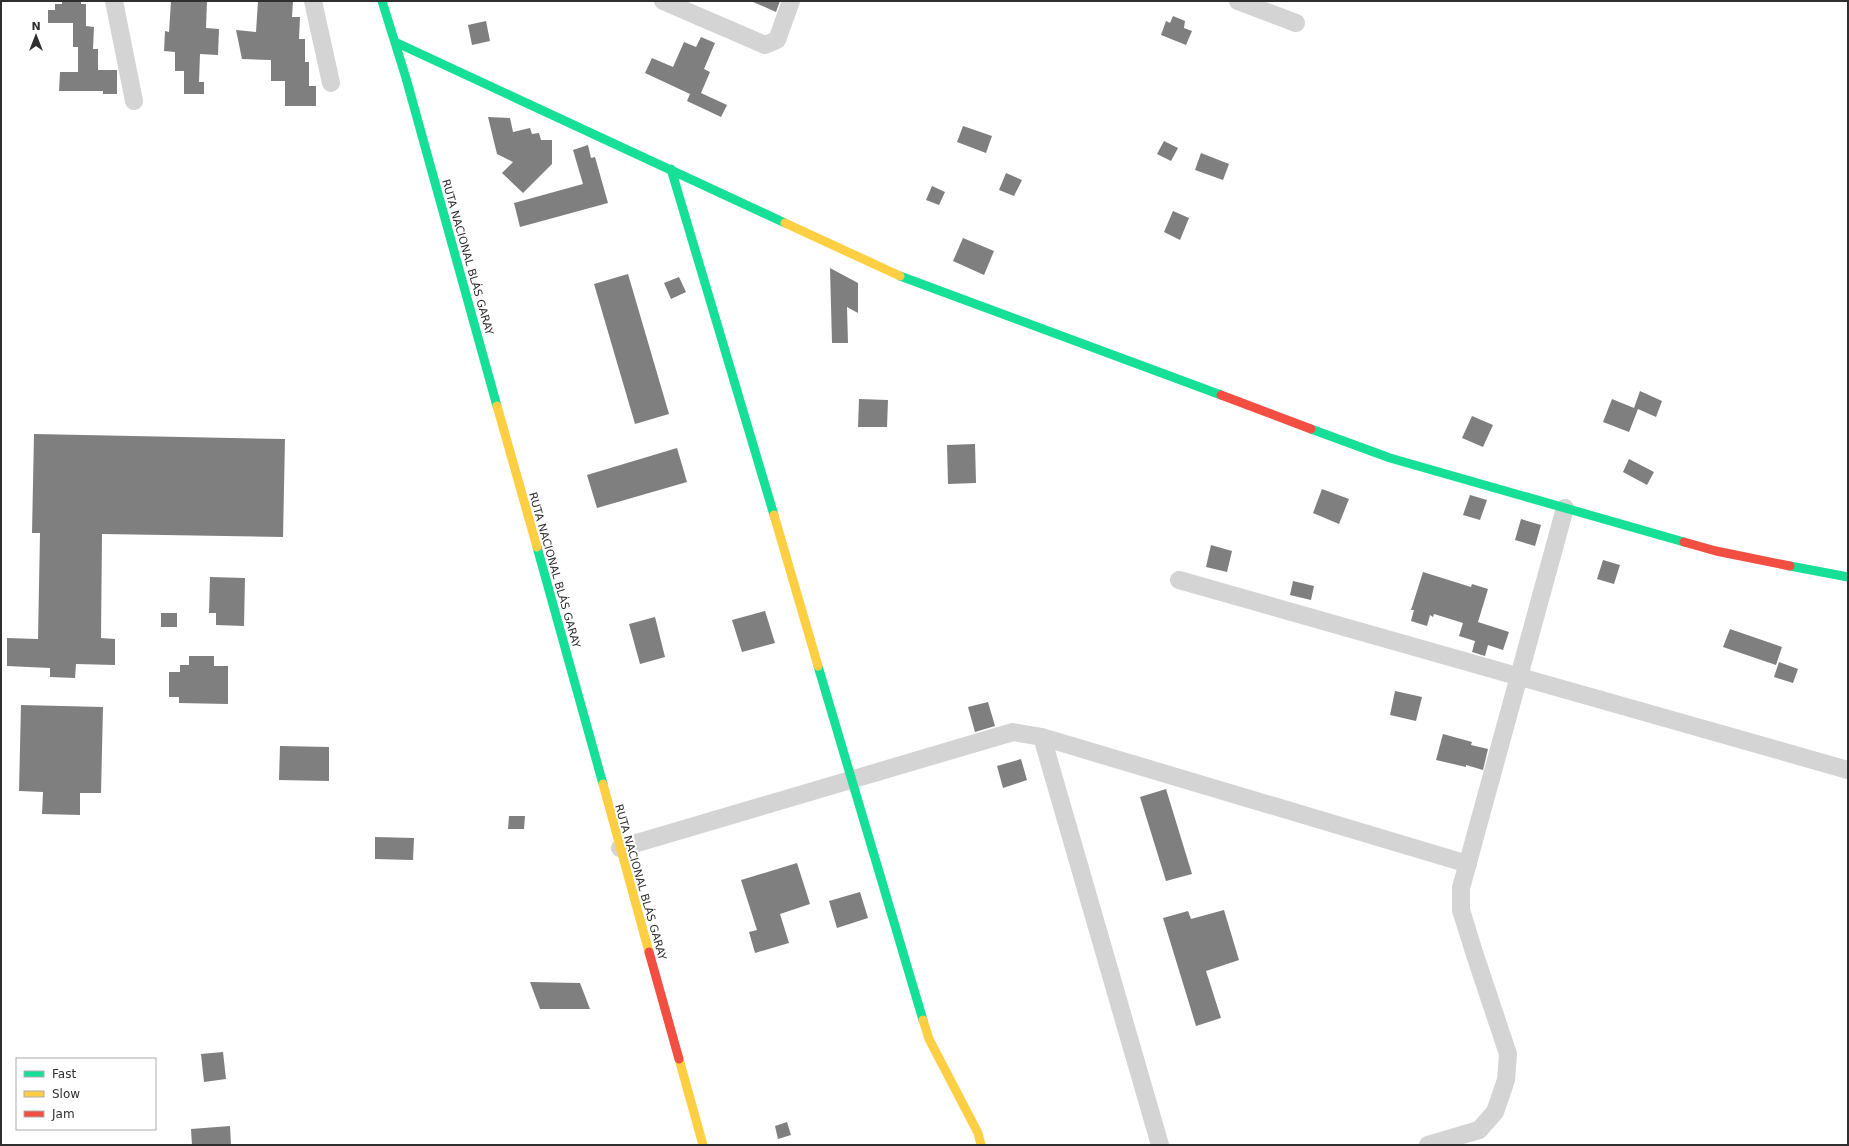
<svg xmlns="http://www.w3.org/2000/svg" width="1849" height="1146" font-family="'DejaVu Sans',sans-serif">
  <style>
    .building { fill: #7f7f7f }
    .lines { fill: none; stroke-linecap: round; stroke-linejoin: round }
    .street { stroke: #d4d4d4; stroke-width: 18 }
    .fast { stroke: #16e098; stroke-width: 9 }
    .slow { stroke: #ffcf43; stroke-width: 9 }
    .jam { stroke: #f24e42; stroke-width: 9 }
    .labels { text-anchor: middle; stroke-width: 4; stroke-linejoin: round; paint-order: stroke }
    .street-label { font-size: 11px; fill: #2f2f2f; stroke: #fff }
  </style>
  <rect width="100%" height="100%" fill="#fff"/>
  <!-- building -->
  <path class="building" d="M 62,1 L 81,1 L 81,4 L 86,4 L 86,26 L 94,27 L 93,49 L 98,49 L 98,70 L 117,70 L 117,94 L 103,94 L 103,91 L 59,91 L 60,72 L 78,72 L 78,47 L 73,47 L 73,23 L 48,23 L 48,10 L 55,10 L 55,4 L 62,4 Z
    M 171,1 L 207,1 L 206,28 L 219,29 L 218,55 L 200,54 L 199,82 L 204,82 L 204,94 L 184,94 L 184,71 L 175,71 L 175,52 L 164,51 L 165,31 L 169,32 Z
    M 258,1 L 293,1 L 292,17 L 300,17 L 299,39 L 305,39 L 305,62 L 309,62 L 309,86 L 316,86 L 316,106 L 285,106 L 285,81 L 271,81 L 271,60 L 242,59 L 236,30 L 256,32 Z
    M 751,1 L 780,1 L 776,12 Z
    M 1173,16 L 1185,21 L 1184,28 L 1192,31 L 1186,45 L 1161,35 L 1166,21 L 1170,23 Z
    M 486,21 L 490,41 L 472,45 L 468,25 Z
    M 701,37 L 715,43 L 704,69 L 710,72 L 701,93 L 727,105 L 721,117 L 687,101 L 690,94 L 645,73 L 652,58 L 673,67 L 684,42 L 696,47 Z
    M 488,117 L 510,118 L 513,132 L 530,128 L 532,134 L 539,133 L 541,140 L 552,140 L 552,164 L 523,193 L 502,173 L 513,162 L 497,154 Z
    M 963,126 L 992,136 L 986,153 L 957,142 Z
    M 1164,141 L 1178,148 L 1171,161 L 1157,154 Z
    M 588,145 L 591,158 L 595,157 L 608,203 L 520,227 L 514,203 L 583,184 L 573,150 Z
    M 1201,153 L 1229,164 L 1223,180 L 1195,170 Z
    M 1006,173 L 1022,180 L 1014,196 L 999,190 Z
    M 932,186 L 945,192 L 939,205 L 926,200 Z
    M 1173,211 L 1189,218 L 1180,240 L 1164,232 Z
    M 963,238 L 994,251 L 984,275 L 953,261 Z
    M 830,268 L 858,283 L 858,313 L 847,307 L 848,343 L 832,343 Z
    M 628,274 L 669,414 L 635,424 L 594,284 Z
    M 679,277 L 686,292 L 671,299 L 664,283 Z
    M 1640,391 L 1662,401 L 1656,417 L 1638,409 L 1629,432 L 1603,422 L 1612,399 L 1634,408 Z
    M 859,399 L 888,400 L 887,427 L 858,427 Z
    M 1472,416 L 1493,425 L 1483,447 L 1462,438 Z
    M 34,434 L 285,439 L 283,537 L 102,534 L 101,638 L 115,639 L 115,665 L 76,664 L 75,678 L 50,677 L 50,668 L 7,666 L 7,638 L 38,639 L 40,533 L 32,533 Z
    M 975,444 L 976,483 L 948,484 L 947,445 Z
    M 677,448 L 687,482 L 597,508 L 587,475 Z
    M 1629,459 L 1654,472 L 1647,485 L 1623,472 Z
    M 1322,489 L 1349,499 L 1339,524 L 1313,513 Z
    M 1470,495 L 1487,500 L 1480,520 L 1463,515 Z
    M 1521,519 L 1541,525 L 1535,546 L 1515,540 Z
    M 1211,545 L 1232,551 L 1227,572 L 1206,567 Z
    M 1603,560 L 1620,565 L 1614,584 L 1597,579 Z
    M 1423,572 L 1471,587 L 1472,584 L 1488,589 L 1478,622 L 1509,632 L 1503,650 L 1488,645 L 1485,656 L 1472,652 L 1475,641 L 1459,636 L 1463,623 L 1434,614 L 1433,617 L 1430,615 L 1427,626 L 1411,621 L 1414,610 L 1411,610 Z
    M 210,577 L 245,578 L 244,626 L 216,625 L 216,613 L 209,613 Z
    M 1293,581 L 1314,586 L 1311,600 L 1290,595 Z
    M 765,611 L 775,643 L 742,652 L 732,620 Z
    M 161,613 L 177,613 L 177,627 L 161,627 Z
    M 655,617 L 665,657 L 640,664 L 629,624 Z
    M 1730,629 L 1782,647 L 1776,665 L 1723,647 Z
    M 189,656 L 214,656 L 214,666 L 228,666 L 228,704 L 179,703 L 179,697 L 169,697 L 169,672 L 180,672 L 180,665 L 189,665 Z
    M 1779,662 L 1798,669 L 1793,683 L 1774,677 Z
    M 1395,691 L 1422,697 L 1416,721 L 1390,715 Z
    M 988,702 L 995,726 L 975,732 L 968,707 Z
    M 21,705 L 103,707 L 101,793 L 80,793 L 80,815 L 42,814 L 43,792 L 19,791 Z
    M 1443,734 L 1472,742 L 1471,745 L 1488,749 L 1483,770 L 1466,765 L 1466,767 L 1436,760 Z
    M 280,746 L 329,747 L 329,781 L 279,780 Z
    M 1021,759 L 1027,780 L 1003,788 L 997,766 Z
    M 1166,789 L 1192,874 L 1166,881 L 1140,797 Z
    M 509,816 L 525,816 L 524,829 L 508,829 Z
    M 375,837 L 414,838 L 413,860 L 375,859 Z
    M 797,863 L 810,904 L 780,914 L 789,943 L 755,953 L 749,932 L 757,930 L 741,880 Z
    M 860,892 L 868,918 L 837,928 L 829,901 Z
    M 1224,910 L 1239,960 L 1206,971 L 1221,1018 L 1196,1026 L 1163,918 L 1188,911 L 1191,919 Z
    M 530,982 L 580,983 L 590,1009 L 540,1009 Z
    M 223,1052 L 226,1079 L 204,1082 L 201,1054 Z
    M 787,1122 L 791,1135 L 778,1139 L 775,1126 Z
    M 230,1126 L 231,1145 L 192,1145 L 191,1129 Z"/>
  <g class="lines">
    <!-- street -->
    <path class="street" d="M 114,1 L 134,101
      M 313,1 L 331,83
      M 663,1 L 765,45 L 777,40 L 791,1
      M 1238,1 L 1296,23
      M 1179,580 L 1848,770
      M 1042,737 L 1160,1145
      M 620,848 L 1013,732 L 1042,737 L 1468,864
      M 1428,1145 L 1479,1130 L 1495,1112 L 1506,1080 L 1508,1054 L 1474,952 L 1461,910 L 1461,888 L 1565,508"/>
    <!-- fast -->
    <path class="fast" d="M 382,1 L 406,78 L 497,406
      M 395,42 L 785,223
      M 671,169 L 774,515
      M 900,276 L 1221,395
      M 1311,429 L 1390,458 L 1684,542
      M 537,547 L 603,784
      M 1790,566 L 1848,577
      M 818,666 L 923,1020"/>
    <!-- slow -->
    <path class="slow" d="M 785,223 L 900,276
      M 497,406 L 537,547
      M 774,515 L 818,666
      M 603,784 L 649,952
      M 923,1020 L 929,1039 L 978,1133 L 981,1145
      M 679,1059 L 703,1145"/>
    <!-- jam -->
    <path class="jam" d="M 1221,395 L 1311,429
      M 1684,542 L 1716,551 L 1790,566
      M 649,952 L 679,1059"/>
  </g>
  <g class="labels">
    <!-- street labels -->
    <g class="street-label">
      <text transform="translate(468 257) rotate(74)" y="4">RUTA NACIONAL BLÁS GARAY</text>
      <text transform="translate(555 570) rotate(74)" y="4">RUTA NACIONAL BLÁS GARAY</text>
      <text transform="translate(641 882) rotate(74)" y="4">RUTA NACIONAL BLÁS GARAY</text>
    </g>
  </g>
  <!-- border -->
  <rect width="1849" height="1146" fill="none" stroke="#2f2f2f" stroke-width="4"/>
  <!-- legend -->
  <rect x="16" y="1058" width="140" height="72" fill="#ffffff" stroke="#acacac"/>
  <rect x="24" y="1071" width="20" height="6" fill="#16e098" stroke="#acacac"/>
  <text x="52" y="1078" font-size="12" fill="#2f2f2f">Fast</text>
  <rect x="24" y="1091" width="20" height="6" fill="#ffcf43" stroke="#acacac"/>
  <text x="52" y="1098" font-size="12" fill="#2f2f2f">Slow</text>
  <rect x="24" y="1111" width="20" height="6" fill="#f24e42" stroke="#acacac"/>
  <text x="52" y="1118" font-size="12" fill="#2f2f2f">Jam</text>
  <!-- north arrow -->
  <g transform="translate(36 36)" stroke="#ffffff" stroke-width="3" paint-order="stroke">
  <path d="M0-3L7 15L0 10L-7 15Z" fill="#2f2f2f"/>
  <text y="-6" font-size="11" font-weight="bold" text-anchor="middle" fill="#2f2f2f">N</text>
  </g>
</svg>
